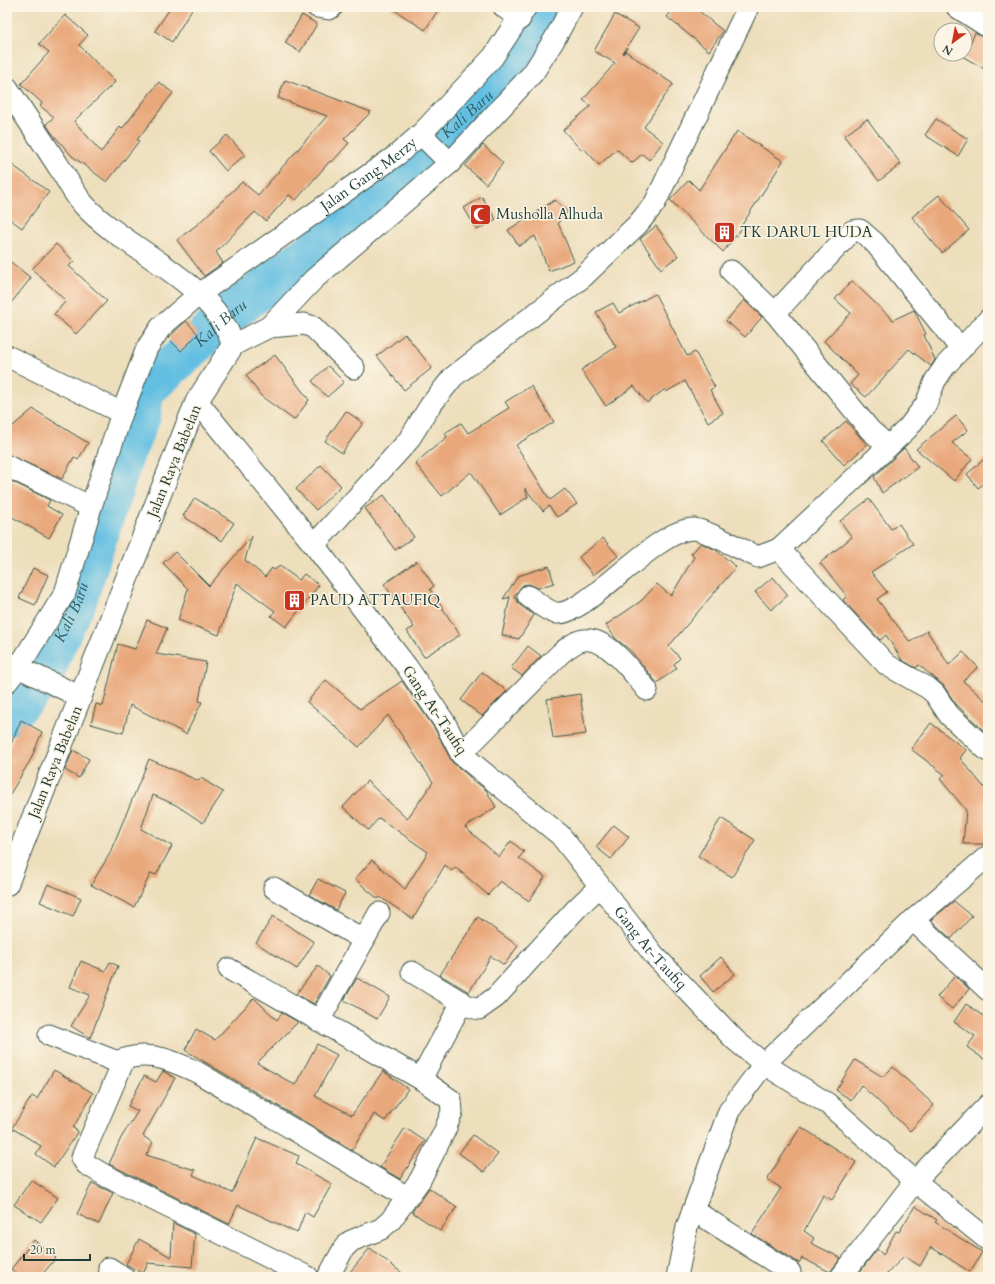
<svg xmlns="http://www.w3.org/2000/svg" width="995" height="1284" font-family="Cardo,serif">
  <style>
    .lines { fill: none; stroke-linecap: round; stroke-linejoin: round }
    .river { stroke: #64bfe2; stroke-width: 40 }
    .building { fill: #e9a87c }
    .minor-casing { stroke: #3e5548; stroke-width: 23 }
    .primary-casing { stroke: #3e5548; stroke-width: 24 }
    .minor { stroke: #fff; stroke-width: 21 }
    .primary { stroke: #fff; stroke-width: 22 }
    .labels { text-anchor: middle; stroke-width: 3; stroke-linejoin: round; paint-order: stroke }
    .street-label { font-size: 15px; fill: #1f3d34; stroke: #fcf5e5 }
    .poi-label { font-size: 15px; fill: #1f3d34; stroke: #fcf5e5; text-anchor: start }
    .water-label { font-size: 16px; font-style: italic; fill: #305e60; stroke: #fcf5e5 }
  </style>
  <rect width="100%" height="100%" fill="#fcf5e5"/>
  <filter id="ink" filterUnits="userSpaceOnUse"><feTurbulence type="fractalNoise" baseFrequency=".025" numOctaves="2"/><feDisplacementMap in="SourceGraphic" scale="8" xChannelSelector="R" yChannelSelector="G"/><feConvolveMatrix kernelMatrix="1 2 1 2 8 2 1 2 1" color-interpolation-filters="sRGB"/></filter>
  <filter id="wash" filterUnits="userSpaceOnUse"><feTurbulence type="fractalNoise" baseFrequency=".012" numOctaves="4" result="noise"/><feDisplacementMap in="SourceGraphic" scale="16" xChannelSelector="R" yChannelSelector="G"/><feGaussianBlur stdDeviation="0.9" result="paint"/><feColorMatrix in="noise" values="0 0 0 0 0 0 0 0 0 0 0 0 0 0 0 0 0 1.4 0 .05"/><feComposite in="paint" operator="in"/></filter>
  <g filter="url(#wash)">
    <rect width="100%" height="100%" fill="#eddebc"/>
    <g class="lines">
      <!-- river -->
      <path class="river" id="s1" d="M 7,716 L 25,699 L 44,676 L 55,646 L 76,603 L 125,453 L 141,416 L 144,391 L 230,313 L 387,194 L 420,163 L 447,131 L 519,67 L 548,7"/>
    </g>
    <g id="blocks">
      <!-- building -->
      <path class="building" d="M 171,7 L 193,7 L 172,42 L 155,31 Z
        M 390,7 L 440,7 L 425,30 Z
        M 675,7 L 694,7 L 723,31 L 709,51 L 667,17 Z
        M 615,14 L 639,28 L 623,54 L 625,51 L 673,84 L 644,127 L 663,142 L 649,160 L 642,154 L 632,163 L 617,149 L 599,165 L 584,148 L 581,150 L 563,130 L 591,106 L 583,100 L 615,63 L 594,51 Z
        M 65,15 L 88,35 L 79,45 L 115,82 L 74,121 L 101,152 L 120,127 L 122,129 L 159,82 L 173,93 L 137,140 L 139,141 L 107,182 L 72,156 L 52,133 L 46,124 L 54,117 L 40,106 L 42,103 L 21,84 L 49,52 L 39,44 Z
        M 302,15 L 317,24 L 300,52 L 285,43 Z
        M 975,33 L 988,40 L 988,71 L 962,56 L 965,54 Z
        M 285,80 L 371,112 L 344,139 L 349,143 L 332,162 L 330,161 L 296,200 L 289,195 L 266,221 L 255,212 L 216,252 L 223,263 L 204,276 L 177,240 L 199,223 L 242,182 L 258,195 L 327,116 L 278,98 Z
        M 867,119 L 901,164 L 879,181 L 844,136 Z
        M 936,119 L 968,139 L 958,156 L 925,135 Z
        M 737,131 L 783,161 L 740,228 L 741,229 L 723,252 L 670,200 L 689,180 L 699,190 Z
        M 227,135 L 245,155 L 226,171 L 209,151 Z
        M 483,145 L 503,163 L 486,184 L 465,166 Z
        M 7,161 L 49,192 L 22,228 L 7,217 Z
        M 939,195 L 969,230 L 942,253 L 912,217 Z
        M 482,197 L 496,219 L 477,230 L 464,208 Z
        M 555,200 L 568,211 L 558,223 L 574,261 L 549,271 L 535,236 L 519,246 L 508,230 Z
        M 656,226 L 678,256 L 661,269 L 640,239 Z
        M 56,244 L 74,261 L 69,266 L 107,301 L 76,334 L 54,314 L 66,301 L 32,269 Z
        M 7,259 L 31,278 L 7,308 Z
        M 852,281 L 893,320 L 914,310 L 926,334 L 924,335 L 935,360 L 931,366 L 909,349 L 866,397 L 850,384 L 858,375 L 824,341 L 851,313 L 835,299 Z
        M 655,294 L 687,356 L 695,352 L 715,387 L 710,390 L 723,413 L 708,422 L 685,381 L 666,392 L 665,389 L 647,403 L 634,386 L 606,406 L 581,370 L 616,347 L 596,312 L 613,303 L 619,313 Z
        M 744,300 L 762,317 L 745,337 L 726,321 Z
        M 186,321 L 198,334 L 181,351 L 168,338 Z
        M 405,334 L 432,368 L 404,390 L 377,356 Z
        M 275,355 L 309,400 L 294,420 L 261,396 L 246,375 Z
        M 328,366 L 344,382 L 327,397 L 312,381 Z
        M 531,386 L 554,422 L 516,445 L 550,500 L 565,489 L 577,504 L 557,517 L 549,506 L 543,511 L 525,488 L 528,497 L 500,515 L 471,472 L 442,496 L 415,463 L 447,437 L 445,433 L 461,423 L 468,433 L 509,408 L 505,402 Z
        M 33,409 L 88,443 L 78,460 L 74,457 L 62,479 L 7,454 L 7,431 Z
        M 346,411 L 363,423 L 342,453 L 325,441 Z
        M 956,416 L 968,430 L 952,443 L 972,459 L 954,481 L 916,449 Z
        M 846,421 L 867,445 L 844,465 L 823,441 Z
        M 904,448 L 918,467 L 882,493 L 874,477 Z
        M 988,456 L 988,480 L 978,488 L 967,474 Z
        M 321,465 L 341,486 L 316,510 L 296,489 Z
        M 7,479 L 50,500 L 47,506 L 62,515 L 49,538 L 7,514 Z
        M 384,495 L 414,537 L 395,550 L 365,508 Z
        M 195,498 L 234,523 L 222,541 L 183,516 Z
        M 869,499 L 891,529 L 899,524 L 913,544 L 871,572 L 887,592 L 877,599 L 910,642 L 927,631 L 949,665 L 963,652 L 978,667 L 963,681 L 988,703 L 988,735 L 955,703 L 943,685 L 919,665 L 916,668 L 902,660 L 886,635 L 880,640 L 843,600 L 847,596 L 820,563 L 852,537 L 840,521 Z
        M 252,536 L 245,560 L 265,577 L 272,568 L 274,570 L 280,566 L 299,580 L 304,574 L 319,585 L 286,627 L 271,616 L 275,611 L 237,583 L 219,635 L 178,620 L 188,589 L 163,563 L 175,552 L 209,586 Z
        M 603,538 L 618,556 L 593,575 L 579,557 Z
        M 701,543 L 716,550 L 736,567 L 669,646 L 680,658 L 674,664 L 677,668 L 657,683 L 630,650 L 616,639 L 606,625 L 641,601 L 657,584 L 671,596 L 694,557 L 691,554 Z
        M 417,561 L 434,586 L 430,589 L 460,635 L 424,657 L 407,631 L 414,627 L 384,584 Z
        M 549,566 L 554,583 L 538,588 L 529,584 L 523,585 L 514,596 L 521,606 L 534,615 L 519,639 L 502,635 L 510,597 L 503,599 L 518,576 Z
        M 33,568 L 48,575 L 35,605 L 19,598 Z
        M 773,577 L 788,595 L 771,610 L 755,592 Z
        M 147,620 L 167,628 L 156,654 L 206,662 L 199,701 L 202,702 L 186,734 L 130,705 L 123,733 L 91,724 L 96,704 L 103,706 L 118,644 L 135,649 Z
        M 528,646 L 541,656 L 522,676 L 511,668 Z
        M 482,672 L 507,691 L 482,716 L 461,700 Z
        M 326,680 L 360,709 L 402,681 L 435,729 L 452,762 L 469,776 L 474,783 L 476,782 L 486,790 L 496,807 L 465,827 L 499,857 L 511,841 L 524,852 L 519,858 L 545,877 L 529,901 L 500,881 L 488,895 L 455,867 L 452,871 L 445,865 L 413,919 L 380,897 L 378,899 L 355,879 L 372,860 L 405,889 L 428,852 L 379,818 L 368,830 L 343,807 L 367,781 L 407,819 L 433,782 L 388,715 L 359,747 L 307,702 Z
        M 580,694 L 586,734 L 553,738 L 547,699 Z
        M 21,720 L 42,732 L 31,759 L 7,799 L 7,753 Z
        M 931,723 L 966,750 L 960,758 L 988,792 L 986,844 L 963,844 L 966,810 L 940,779 L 945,775 L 911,749 Z
        M 73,750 L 89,759 L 79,778 L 65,770 Z
        M 149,759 L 199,781 L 201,778 L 223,792 L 203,823 L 176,805 L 153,795 L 141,829 L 172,846 L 156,875 L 151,873 L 134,907 L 91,885 L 109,855 Z
        M 721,818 L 755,840 L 732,877 L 698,856 Z
        M 614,825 L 629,837 L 611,859 L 596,847 Z
        M 318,879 L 345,893 L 336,910 L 309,895 Z
        M 48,884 L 81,898 L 73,916 L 40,902 Z
        M 954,901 L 972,916 L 951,939 L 931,920 Z
        M 273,916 L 314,942 L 297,969 L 256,943 Z
        M 478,917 L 518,946 L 504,965 L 491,956 L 469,992 L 440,975 Z
        M 721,957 L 735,974 L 713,992 L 700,976 Z
        M 81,961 L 105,971 L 110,962 L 118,966 L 90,1038 L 71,1026 L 90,995 L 70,987 Z
        M 318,966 L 330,976 L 314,1004 L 296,994 Z
        M 955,976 L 969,989 L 952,1009 L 937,997 Z
        M 357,978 L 390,997 L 377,1019 L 344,1000 Z
        M 254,998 L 277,1020 L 282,1013 L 298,1022 L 257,1063 L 295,1085 L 317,1044 L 337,1055 L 315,1096 L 352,1115 L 383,1071 L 408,1089 L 385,1121 L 374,1114 L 352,1150 L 185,1050 L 196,1029 L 215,1040 Z
        M 966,1004 L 987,1018 L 988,1017 L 988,1062 L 967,1047 L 975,1036 L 954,1022 Z
        M 855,1060 L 883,1077 L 893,1067 L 934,1105 L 910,1131 L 861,1085 L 851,1100 L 836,1090 Z
        M 54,1070 L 93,1093 L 73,1128 L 78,1131 L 54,1167 L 36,1154 L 41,1146 L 12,1128 L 32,1096 L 37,1099 Z
        M 163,1071 L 175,1078 L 143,1136 L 153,1143 L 146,1155 L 195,1170 L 193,1175 L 232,1193 L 257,1138 L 299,1156 L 296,1164 L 332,1184 L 313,1217 L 305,1212 L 297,1233 L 238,1205 L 229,1224 L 109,1164 L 121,1138 L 138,1111 L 128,1106 L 144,1076 L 156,1082 Z
        M 801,1127 L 856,1162 L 832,1200 L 823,1195 L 804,1231 L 814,1238 L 811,1243 L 841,1258 L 830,1272 L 802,1258 L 799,1263 L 752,1234 L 781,1188 L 767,1179 Z
        M 405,1128 L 425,1141 L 400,1179 L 380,1167 Z
        M 473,1135 L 498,1154 L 484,1172 L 459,1153 Z
        M 31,1180 L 58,1198 L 41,1222 L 14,1205 Z
        M 92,1183 L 113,1193 L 99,1224 L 77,1214 Z
        M 429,1188 L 457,1207 L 440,1231 L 412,1212 Z
        M 915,1206 L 937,1220 L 935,1222 L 982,1252 L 970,1272 L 931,1247 L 920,1266 L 904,1256 L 884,1277 L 856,1277 L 877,1249 L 883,1255 L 896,1231 L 899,1232 Z
        M 173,1223 L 195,1234 L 192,1267 L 148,1263 L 143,1274 L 126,1264 L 139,1239 L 171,1257 Z
        M 34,1240 L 56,1258 L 40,1277 L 20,1277 L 11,1269 Z
        M 370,1248 L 407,1277 L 346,1277 Z"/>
    </g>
  </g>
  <g filter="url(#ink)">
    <use href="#blocks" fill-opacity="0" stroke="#3e5548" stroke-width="1"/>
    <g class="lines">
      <defs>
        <g id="minor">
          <path d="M 317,7 L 329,9 L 332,7"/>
          <path d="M 504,7 L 520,19"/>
          <path d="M 957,7 L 988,27"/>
          <path d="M 421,134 L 450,163 L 533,73 L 554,40 L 572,7"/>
          <path d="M 731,271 L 775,313 L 870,430 L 888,446"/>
          <path d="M 775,313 L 852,231 L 860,230 L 875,243 L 961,349"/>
          <path d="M 988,320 L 945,366 L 935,381 L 926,404 L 908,428 L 779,549 L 887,665 L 928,688 L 935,694 L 949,715 L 988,751"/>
          <path d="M 269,327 L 304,324 L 313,327 L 354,368"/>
          <path d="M 233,345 L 269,327 L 314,279 L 450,163"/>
          <path d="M 7,356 L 122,413"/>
          <path id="s2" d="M 197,401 L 314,545 L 407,667 L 445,723 L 461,754 L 560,835 L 654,955 L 735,1040 L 764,1064 L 828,1104 L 915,1181 L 988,1240"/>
          <path d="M 7,466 L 91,507"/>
          <path d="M 314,545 L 408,441 L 430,406 L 453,377 L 583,277 L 638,224 L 655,203 L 748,7"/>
          <path d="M 528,596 C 536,601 546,611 556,613 C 586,617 656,528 694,529 C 706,530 744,551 758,557 L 779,549"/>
          <path d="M 7,662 L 81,697"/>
          <path id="s3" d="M 7,682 L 18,668 L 65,593 L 91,507 L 122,413 L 147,348 L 161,327 L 198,295 L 397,155 L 421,134 L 493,57 L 526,7"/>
          <path d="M 461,754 L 560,654 C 566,649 575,641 584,640 C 608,637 633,673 647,690"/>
          <path d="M 274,888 L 364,940"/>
          <path d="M 913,920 L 988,990"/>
          <path d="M 229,969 L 421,1079"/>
          <path d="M 412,972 L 468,1006 L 479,1009 L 496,997 L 577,908 L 599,887"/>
          <path d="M 319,1021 L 379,913"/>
          <path d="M 49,1035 L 115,1061 C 121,1061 127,1058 133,1057 C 157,1053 176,1063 197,1072 L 407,1197"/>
          <path d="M 124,1060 L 83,1155 L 82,1158 L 86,1164 L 106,1176 L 308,1277"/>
          <path d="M 693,1210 L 790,1272"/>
          <path d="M 109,1268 L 123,1277"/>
          <path d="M 328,1277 L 344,1248 L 351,1241 L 381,1229 L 391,1220 L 420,1180 L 445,1130 L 452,1112 L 451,1100 L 421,1079 L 462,1002"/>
          <path d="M 677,1277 L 687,1227 L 729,1111 L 764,1064 L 913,920 L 988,856"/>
          <path d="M 841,1277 L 915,1181 L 988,1105"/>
        </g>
        <path id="primary" d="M 7,88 C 25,115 43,142 61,170 C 68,181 75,195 84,205 C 126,251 214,281 233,345 L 197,401 L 189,420 L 7,884"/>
      </defs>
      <!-- minor casing -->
      <use href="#minor" class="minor-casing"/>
      <!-- primary casing -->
      <use href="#primary" class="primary-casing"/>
      <!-- minor -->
      <use href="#minor" class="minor"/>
      <!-- primary -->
      <use href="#primary" class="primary"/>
    </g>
  </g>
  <!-- icons -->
  <defs>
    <symbol id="mosque-square" viewBox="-11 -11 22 22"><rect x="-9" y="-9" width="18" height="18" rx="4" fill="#c8321e" stroke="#fcf5e5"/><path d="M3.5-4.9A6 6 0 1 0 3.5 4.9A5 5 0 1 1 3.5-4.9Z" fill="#fff"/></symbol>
    <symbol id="building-square" viewBox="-11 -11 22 22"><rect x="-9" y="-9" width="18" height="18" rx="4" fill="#c8321e" stroke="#fcf5e5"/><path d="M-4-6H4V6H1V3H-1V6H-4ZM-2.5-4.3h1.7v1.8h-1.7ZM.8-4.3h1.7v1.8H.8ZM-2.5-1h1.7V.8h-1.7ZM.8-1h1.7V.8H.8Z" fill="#fff"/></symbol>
  </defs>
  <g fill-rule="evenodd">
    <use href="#mosque-square" x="468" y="202" width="25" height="25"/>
    <use href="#building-square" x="712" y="220" width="25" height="25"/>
    <use href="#building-square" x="282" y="588" width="25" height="25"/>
  </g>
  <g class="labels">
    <!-- street labels -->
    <g class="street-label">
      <text dy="5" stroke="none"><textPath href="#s3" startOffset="648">Jalan Gang Merzy</textPath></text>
      <text transform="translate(174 461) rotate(-68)" y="5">Jalan Raya Babelan</text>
      <text transform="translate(435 710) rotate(56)" y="5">Gang At-Taufiq</text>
      <text transform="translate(55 762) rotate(-68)" y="5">Jalan Raya Babelan</text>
      <text dy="5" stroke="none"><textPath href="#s2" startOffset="714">Gang At-Taufiq</textPath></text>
    </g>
    <!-- poi labels -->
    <g class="poi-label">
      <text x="496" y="219">Musholla Alhuda</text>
      <text x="740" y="237">TK DARUL HUDA</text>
      <text x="310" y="605">PAUD ATTAUFIQ</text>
    </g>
    <!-- water labels -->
    <g class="water-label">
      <text dy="6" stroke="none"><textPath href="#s1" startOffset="784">Kali Baru</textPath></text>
      <text dy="6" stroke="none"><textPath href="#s1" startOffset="460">Kali Baru</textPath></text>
      <text dy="6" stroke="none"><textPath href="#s1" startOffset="124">Kali Baru</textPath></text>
    </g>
  </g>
  <!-- margin -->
  <rect width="995" height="1284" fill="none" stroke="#fcf5e5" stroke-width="24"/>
  <!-- north arrow -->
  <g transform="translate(953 42) rotate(212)"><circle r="19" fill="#fcf5e5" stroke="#a4ab9e"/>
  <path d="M0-3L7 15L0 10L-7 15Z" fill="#c8321e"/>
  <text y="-6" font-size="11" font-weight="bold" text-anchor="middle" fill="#1f3d34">N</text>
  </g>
  <!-- scale -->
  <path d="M24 1254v6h66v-6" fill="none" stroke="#1f3d34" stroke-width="2"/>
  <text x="30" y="1254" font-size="12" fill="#1f3d34" stroke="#fcf5e5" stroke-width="3" paint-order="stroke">20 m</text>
</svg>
